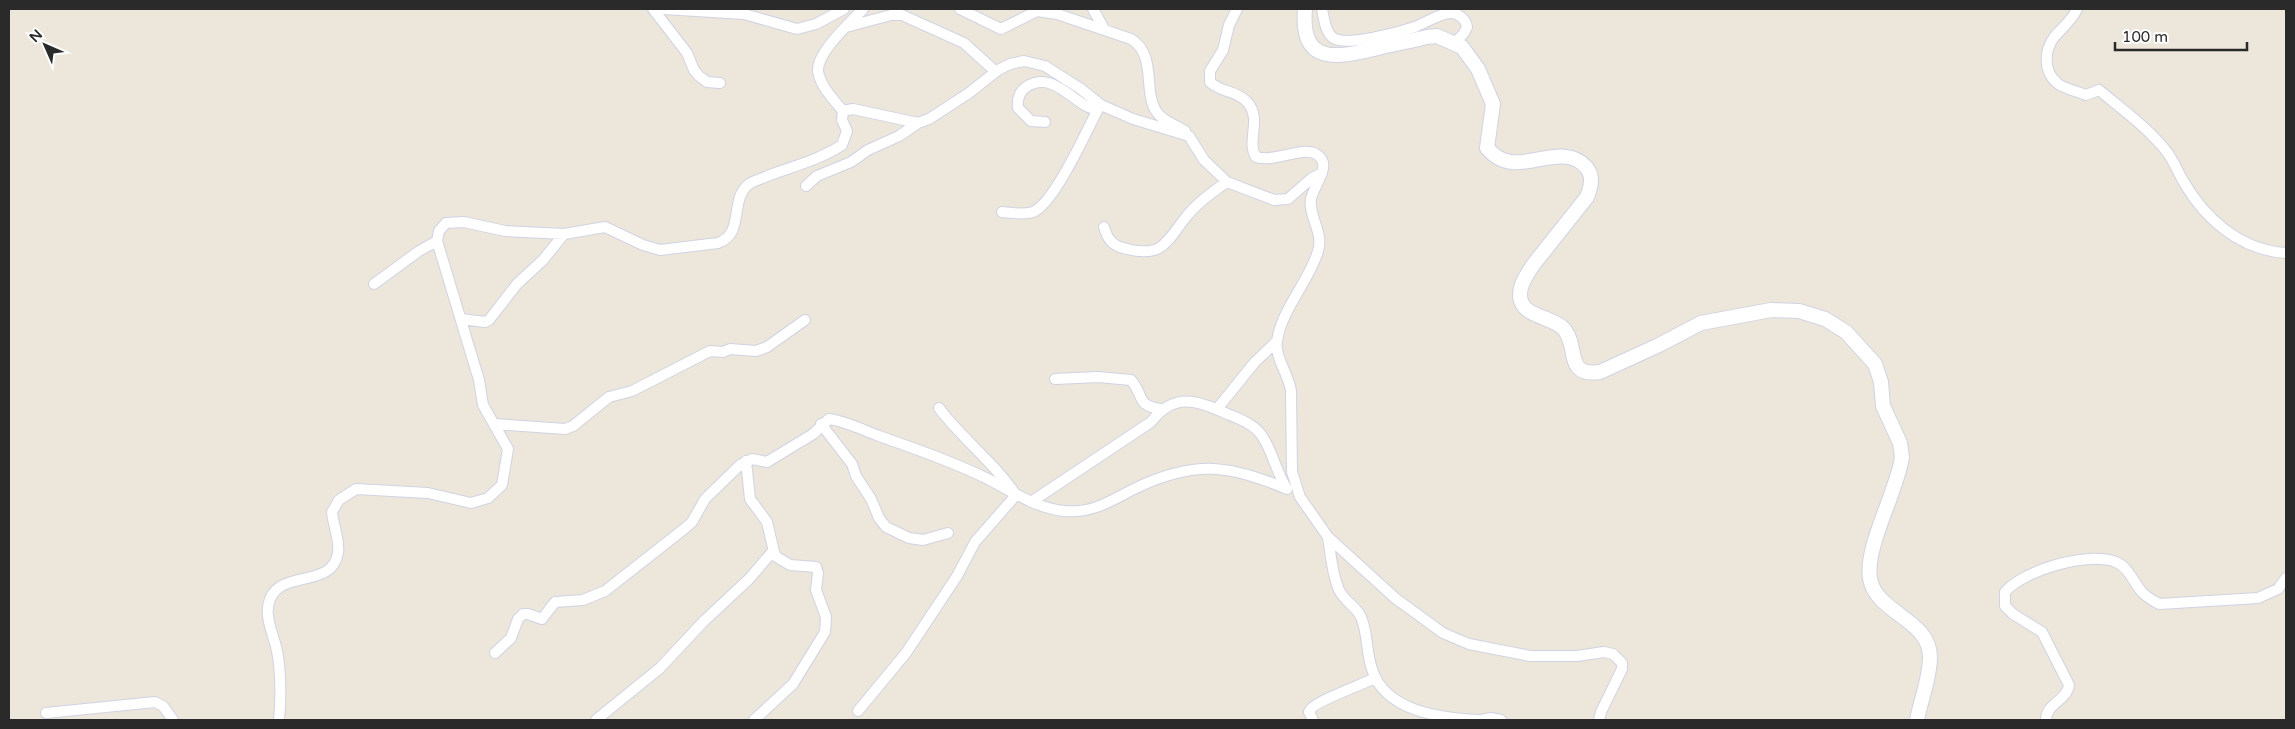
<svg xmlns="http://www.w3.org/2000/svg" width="2295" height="729" font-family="'Varela Round',sans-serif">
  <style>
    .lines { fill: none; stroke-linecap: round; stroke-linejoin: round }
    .minor-casing { stroke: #d0d3e3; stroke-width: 12 }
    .tertiary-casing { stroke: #d0d3e3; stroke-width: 16 }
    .minor { stroke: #fff; stroke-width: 10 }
    .tertiary { stroke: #fff; stroke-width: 14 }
  </style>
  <rect width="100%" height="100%" fill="#ece6db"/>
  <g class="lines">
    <defs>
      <path id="minor" d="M 653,9 L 687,53 L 694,70 L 699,76 L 707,82 L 720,83
        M 664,9 L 744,14 L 797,29 L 816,24 L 844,9
        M 960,9 L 1001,29 L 1037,11 L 1057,14 L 1131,39 C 1157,55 1143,91 1156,111 C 1162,121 1176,125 1185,131
        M 1093,9 L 1104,29
        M 1237,9 L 1229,25 L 1223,50 L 1210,71 L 1210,82 C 1221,93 1237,90 1248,103 C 1262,120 1246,142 1256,157 C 1274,163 1302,146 1316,154 C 1334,164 1313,186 1311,199 C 1308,216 1324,232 1318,251 C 1309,282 1282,308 1277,341 C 1274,356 1289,375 1291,391 L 1292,472 L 1300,497 L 1328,537 L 1395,598 L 1443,633 L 1469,644 L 1530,656 L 1577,656 L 1604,652 L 1613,654 L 1622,663 L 1622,669 L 1601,712 L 1599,720
        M 1322,9 C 1324,18 1325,31 1332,37 C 1344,48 1400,32 1415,27 C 1425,23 1440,13 1451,13 C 1458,13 1466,19 1467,27 L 1464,33 L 1455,43
        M 2077,9 C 2073,19 2062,28 2055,36 C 2044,50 2043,71 2057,83 C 2064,89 2077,91 2086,95 L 2099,90 C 2122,109 2148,128 2167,152 C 2173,160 2177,170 2182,179 C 2204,218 2239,250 2286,253
        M 846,27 L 891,15 L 902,15 L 964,43 L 996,72
        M 843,111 C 834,100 820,86 818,71 C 817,52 850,23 863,9
        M 1045,122 L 1031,121 L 1018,108 C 1017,99 1019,92 1026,87 C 1056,68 1076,110 1098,109 L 1100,106
        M 806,186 L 817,176 L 851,162 L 868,150 L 899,136 L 918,123
        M 1002,212 C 1012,213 1023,215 1033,212 C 1054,204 1087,130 1098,109
        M 1104,227 C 1108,241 1113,246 1127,249 C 1163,258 1167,241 1186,217 C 1197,203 1212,192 1227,182
        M 374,284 L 419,251 L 437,241
        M 461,319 L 485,322 L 489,320 L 517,284 L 543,260 L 564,234
        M 1055,379 L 1098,377 L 1131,380 C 1145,396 1135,405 1161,409
        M 1217,409 L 1255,362 L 1276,342
        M 495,424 L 565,429 L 573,426 L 609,397 L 632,391 L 710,351 L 723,352 L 730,349 L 756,351 L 767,347 L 805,320
        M 821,424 L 852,464 L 856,476 L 871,499 L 879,518 L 886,527 L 909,538 L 923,540 L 948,533
        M 746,461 L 750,499 L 767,522 L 775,556 L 790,565 L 816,567 L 818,573 L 816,590 L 826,617 L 825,632 L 793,684 L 754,720
        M 1031,502 L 1151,422 C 1176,390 1199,402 1230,415 C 1242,420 1255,425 1262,436 C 1273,452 1276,472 1287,489
        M 1328,538 C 1331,554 1332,575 1339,590 C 1344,601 1356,606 1361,617 C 1368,633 1366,652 1372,669 C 1385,712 1441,718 1479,720
        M 495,653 L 511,638 L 518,619 L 523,614 L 528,614 L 542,619 L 555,602 L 583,600 L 605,591 L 684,529 L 692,522 L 705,499 L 740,465 L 752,459 L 767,462 L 813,434 L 829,419 C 845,421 863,430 879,436 C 916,449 953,462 988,479 C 1013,492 1036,508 1064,511 C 1094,514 1113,499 1138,487 C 1196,460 1230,465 1287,489
        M 858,711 L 906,653 L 957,576 L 975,542 L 1016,495 C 994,462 962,439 939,408
        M 46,713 L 155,702 L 163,706 L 173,720
        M 279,720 C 281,701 281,670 277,651 C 274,635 263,616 270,599 C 282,569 332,589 338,553 C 340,540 333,525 332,512 L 339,500 L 356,489 L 428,493 L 471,503 L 488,498 L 502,485 L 508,449 L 483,405 L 479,380 L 437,241 L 439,231 L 446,223 L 464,222 L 505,231 L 564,234 L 605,227 L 643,245 L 660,250 L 718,243 C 745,234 729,199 749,184 C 755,180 764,178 770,175 C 794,166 821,159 842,145 L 847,131 L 842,120 L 843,111 L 853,109 L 918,123 L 929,119 L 969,93 L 998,70 L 1010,64 L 1024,61 L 1045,66 L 1081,89 L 1101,105 L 1133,119 L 1189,136 L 1204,160 L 1227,182 L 1274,200 L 1288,199 L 1312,178 L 1322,173
        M 596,720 L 660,668 L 703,622 L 749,579 L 773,551
        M 1313,720 L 1309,712 C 1311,702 1362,685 1375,678
        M 1481,720 L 1491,718 L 1501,720
        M 2046,720 C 2046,703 2067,701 2069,685 L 2042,632 L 2013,614 L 2005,606 L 2005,592 C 2024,570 2088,551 2116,562 C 2128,567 2133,581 2141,591 C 2146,597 2152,600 2159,604 L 2258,598 L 2278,589 L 2286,578"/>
      <path id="tertiary" d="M 1305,9 C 1300,66 1337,58 1378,48 C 1394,44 1411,41 1427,37 L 1437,36 L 1462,47 L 1478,69 L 1493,104 L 1487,148 C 1493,155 1502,161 1511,162 C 1535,165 1567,145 1586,167 C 1594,176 1591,187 1587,197 L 1533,265 C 1526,276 1517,288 1521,301 C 1526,317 1552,317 1563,328 C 1580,346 1563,377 1600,372 L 1659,345 L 1701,323 L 1771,310 L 1799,311 L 1825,319 L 1846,332 L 1875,364 L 1881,382 L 1883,406 L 1900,443 L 1902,457 C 1897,492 1865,546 1870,578 C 1875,613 1930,619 1930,657 C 1930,678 1921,699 1917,720"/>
    </defs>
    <!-- minor casing -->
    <use href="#minor" class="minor-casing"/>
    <!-- tertiary casing -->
    <use href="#tertiary" class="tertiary-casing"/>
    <!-- minor -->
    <use href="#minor" class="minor"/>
    <!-- tertiary -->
    <use href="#tertiary" class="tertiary"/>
  </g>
  <!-- border -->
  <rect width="2295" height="729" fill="none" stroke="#2a2a2a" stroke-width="20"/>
  <!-- north arrow -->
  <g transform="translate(45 45) rotate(315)" stroke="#ffffff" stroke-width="4" paint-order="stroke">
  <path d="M0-4L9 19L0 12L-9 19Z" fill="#2a2a2a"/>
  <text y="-8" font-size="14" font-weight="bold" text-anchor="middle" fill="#2a2a2a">N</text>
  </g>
  <!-- scale -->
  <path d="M2115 42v8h132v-8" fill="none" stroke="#2a2a2a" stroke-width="2.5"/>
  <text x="2122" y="42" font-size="15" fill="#2a2a2a" stroke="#ffffff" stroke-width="4" paint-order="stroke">100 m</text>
</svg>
